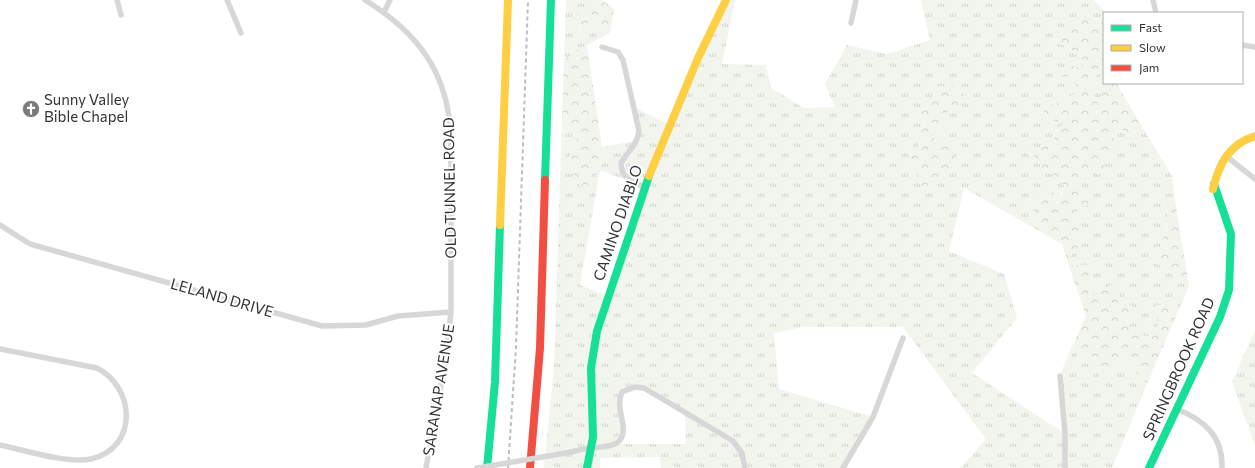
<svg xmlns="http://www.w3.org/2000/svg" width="1255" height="468" font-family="Commissioner,sans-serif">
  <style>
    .grass { fill: url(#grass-tufts); fill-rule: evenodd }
    .forest { fill: url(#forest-crowns) }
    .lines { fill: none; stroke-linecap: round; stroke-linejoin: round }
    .street { stroke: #d7d7d7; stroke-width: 5.5 }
    .fast { stroke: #16e098; stroke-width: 8 }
    .slow { stroke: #ffcf43; stroke-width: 8 }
    .jam { stroke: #f24e42; stroke-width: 8 }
    .rail { stroke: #bebebe; stroke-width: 2; stroke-dasharray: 4 3; stroke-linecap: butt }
    .street-bridge { stroke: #d7d7d7; stroke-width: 5.5 }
    .labels { text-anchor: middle; stroke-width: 4; stroke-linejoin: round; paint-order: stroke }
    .poi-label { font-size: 15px; fill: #333; stroke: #fff; text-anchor: start }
    .street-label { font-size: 15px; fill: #333; stroke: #fff }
  </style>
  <defs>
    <pattern id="grass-tufts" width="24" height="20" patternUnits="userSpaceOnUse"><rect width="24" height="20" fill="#f1f5ed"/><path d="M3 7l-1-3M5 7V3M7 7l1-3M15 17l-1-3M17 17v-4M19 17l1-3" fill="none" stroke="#cfd2cc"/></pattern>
    <pattern id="forest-crowns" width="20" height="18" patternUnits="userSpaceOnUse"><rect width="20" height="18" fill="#f1f5ed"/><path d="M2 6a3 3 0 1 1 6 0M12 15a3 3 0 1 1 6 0" fill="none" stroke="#cfd2cc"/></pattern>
  </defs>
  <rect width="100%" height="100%" fill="#fff"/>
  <!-- grass -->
  <path class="grass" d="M 566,0 L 586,0 L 594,7 L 581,11 L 579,29 L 590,22 L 610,33 L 575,51 L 564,61 Z
    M 726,0 L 735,0 L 722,64 L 766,65 L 771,88 L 804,108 L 835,107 L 825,84 L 847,45 L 887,54 L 930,40 L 921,0 L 1094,0 L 1105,12 L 1104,21 L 1090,18 L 1073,26 L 1053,41 L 1070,48 L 1082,58 L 1083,69 L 1061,76 L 1073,77 L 1077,91 L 1068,99 L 1059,103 L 1065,124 L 1058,145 L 1025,151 L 1036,158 L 1042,168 L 1053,174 L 1065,186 C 1058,203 1039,211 1027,224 L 964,188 L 949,251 L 1004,274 L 1017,318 L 972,373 L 1064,433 L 1060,376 L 1067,358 L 1085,352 L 1096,360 L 1099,382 L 1125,361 L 1147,384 L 1112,468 L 961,468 L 986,439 L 903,327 L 802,327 L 774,333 L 779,389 L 873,417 L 843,468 L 661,468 L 660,457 L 600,458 L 600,468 L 544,468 L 554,367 L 562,121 L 578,135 L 567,163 L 600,170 L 602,147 L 634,141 L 639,131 L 634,107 L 669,125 ZM 941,95 L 929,132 L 936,141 L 941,174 L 935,182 L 922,188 L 917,175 L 908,163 L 920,143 L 925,126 L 920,114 ZM 600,170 L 644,187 L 608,296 L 580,285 ZM 644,388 L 685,412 L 686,444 L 617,444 L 624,430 L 619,399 L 622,392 Z
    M 1104,72 L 1104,83 L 1108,83 L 1103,90 L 1098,106 L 1089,83 L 1099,73 Z
    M 1141,125 L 1172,176 L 1174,194 L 1167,204 L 1168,223 L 1155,262 L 1189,286 L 1180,307 L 1156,305 L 1158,324 L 1153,337 L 1131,334 L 1125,315 L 1136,309 L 1122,300 L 1111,285 L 1089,299 L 1092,282 L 1090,265 L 1069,266 L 1067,259 L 1079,247 L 1077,208 L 1083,173 L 1106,164 L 1118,126 L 1130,136 Z
    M 1255,330 L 1255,446 L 1232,382 Z"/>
  <!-- forest -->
  <path class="forest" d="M 586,0 L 603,0 L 614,10 L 610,33 L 590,22 L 578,29 L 573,18 L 581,11 L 593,7 Z
    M 1090,18 L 1104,21 L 1104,72 L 1099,73 L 1089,83 L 1098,105 L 1103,90 L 1108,83 L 1116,83 L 1141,125 L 1130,136 L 1118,126 L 1106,164 L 1098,175 L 1083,173 L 1081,189 L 1099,203 L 1077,208 L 1079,247 L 1067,259 L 1062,244 L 1027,224 L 1036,215 L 1031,204 L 1043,188 L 1061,196 L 1065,186 L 1053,174 L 1042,168 L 1036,158 L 1024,150 L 1058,145 L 1051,132 L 1064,124 L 1044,117 L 1044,107 L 1068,99 L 1077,91 L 1073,77 L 1061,76 L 1055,71 L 1071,66 L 1083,68 L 1082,58 L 1070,48 L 1053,41 L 1061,27 L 1073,26 L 1077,19 Z
    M 587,45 L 602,147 L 600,170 L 583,191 L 567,163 L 578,135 L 562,121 L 564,61 L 575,51 Z
    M 939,86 L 956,86 L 969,99 L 946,113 L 934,113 L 947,125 L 929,132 L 936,141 L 945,138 L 953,144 L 953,167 L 941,174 L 935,182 L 922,188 L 917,175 L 908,163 L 920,143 L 916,130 L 925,126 L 920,114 L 941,95 Z
    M 1174,194 L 1189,286 L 1155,262 L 1168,223 L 1167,204 Z
    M 1090,265 L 1092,282 L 1089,298 L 1112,285 L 1122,300 L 1137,310 L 1125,315 L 1131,334 L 1153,337 L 1158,324 L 1155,305 L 1180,307 L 1147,384 L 1125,361 L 1099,382 L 1096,360 L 1085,352 L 1067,358 L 1086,316 L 1069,266 Z"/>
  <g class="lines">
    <!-- street -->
    <path class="street" d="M 117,0 L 121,15
      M 227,0 L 241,33
      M 365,0 C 418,33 448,72 451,137 L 451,312 L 446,356 L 426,468
      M 1153,0 L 1156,13
      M 384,12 L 390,0
      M 851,23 L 856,0
      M 1242,45 L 1255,47
      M 602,47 L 618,52 L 623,60 L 639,131 C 637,145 628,151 621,163 C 621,178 631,181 644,187
      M 1226,156 L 1255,179
      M 0,225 L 30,244 L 322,326 L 366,325 L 398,316 L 451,312
      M 0,349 L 97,368 C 136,388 138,448 91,459 C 68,464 24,450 0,445
      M 1060,376 L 1065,434 L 1065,468
      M 1177,409 C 1204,420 1223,436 1222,468
      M 566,453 C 575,451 583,449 591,448 C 613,446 628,446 622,419 C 620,409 618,401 622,392 L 635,387 L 644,388 L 733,441 L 742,453 L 745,468
      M 843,468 L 873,417 L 903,338"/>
    <!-- fast -->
    <path class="fast" d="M 545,180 L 551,0
      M 487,468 L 495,382 L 500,225
      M 587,468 L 593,437 L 591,368 L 597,331 L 649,176
      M 1149,468 L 1220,317 L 1229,290 L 1231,234 L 1214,184"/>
    <!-- slow -->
    <path class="slow" d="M 649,176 L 698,58 L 726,0
      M 1213,189 C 1219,164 1229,144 1255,136
      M 500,225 L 508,0"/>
    <!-- jam -->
    <path class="jam" d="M 530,468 L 540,348 L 545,180"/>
    <!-- rail -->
    <path class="rail" d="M 508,468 L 516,347 L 528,0"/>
    <!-- street-bridge -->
    <path class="street-bridge" d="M 477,468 L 566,453"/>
  </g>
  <!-- icons -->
  <defs>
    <symbol id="church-disc" viewBox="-11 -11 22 22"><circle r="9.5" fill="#7a7a7a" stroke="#fff"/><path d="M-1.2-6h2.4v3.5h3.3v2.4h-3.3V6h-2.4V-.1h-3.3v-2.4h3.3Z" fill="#fff"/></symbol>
  </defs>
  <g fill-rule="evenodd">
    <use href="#church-disc" x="21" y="99" width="20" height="20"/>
  </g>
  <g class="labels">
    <!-- poi labels -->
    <g class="poi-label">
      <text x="44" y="105">Sunny Valley<tspan x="44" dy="17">Bible Chapel</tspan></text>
    </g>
    <!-- street labels -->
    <g class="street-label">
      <text transform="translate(450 188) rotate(-91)" y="5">OLD TUNNEL ROAD</text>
      <text transform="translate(618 223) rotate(-71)" y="5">CAMINO DIABLO</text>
      <text transform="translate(222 298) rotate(16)" y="5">LELAND DRIVE</text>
      <text transform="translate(1179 369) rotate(-66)" y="5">SPRINGBROOK ROAD</text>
      <text transform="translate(439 390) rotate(-81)" y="5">SARANAP AVENUE</text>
    </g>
  </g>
  <!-- legend -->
  <rect x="1103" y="12" width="140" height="72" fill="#ffffff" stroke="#adadad"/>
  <rect x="1111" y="25" width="20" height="6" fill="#16e098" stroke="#adadad"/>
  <text x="1139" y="32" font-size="12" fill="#333333">Fast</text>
  <rect x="1111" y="45" width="20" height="6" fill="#ffcf43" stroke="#adadad"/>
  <text x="1139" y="52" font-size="12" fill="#333333">Slow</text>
  <rect x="1111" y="65" width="20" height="6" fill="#f24e42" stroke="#adadad"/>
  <text x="1139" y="72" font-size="12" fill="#333333">Jam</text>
</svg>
